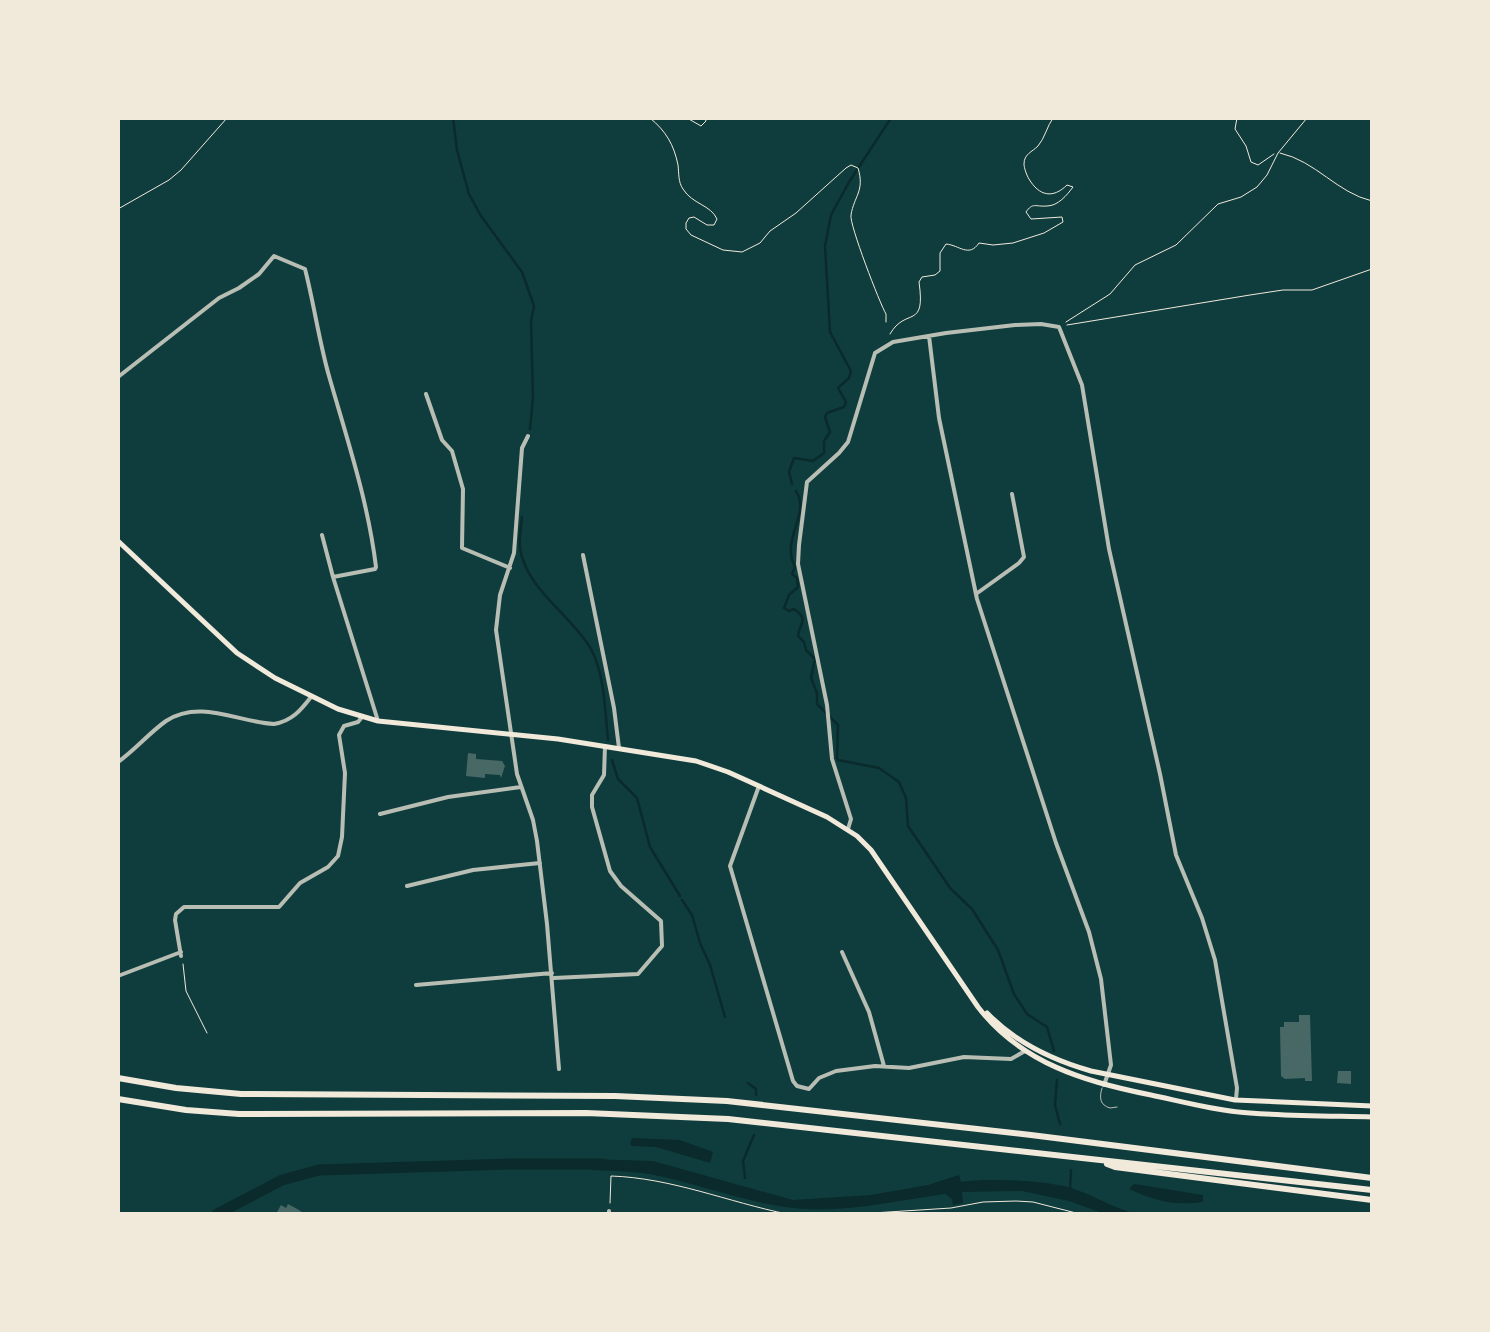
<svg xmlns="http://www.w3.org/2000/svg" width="1490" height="1332" font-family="Signika,sans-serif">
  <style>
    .water { fill: #0a2a2b }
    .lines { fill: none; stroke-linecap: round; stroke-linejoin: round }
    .stream { stroke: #0a2a2b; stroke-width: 2.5 }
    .river { stroke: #0a2a2b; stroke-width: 11 }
    .building { fill: #486865 }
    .path { stroke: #f1e9da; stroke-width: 1 }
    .service { stroke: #b8beb3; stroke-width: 1 }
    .minor { stroke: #b8beb3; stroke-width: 4 }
    .secondary { stroke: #f1e9da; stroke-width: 5 }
    .motorway { stroke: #f1e9da; stroke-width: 6 }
  </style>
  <rect width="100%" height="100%" fill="#0f3d3e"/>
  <!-- water -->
  <path class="water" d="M 632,1138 L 680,1140 L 713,1152 L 710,1163 L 656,1147 L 632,1146 L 630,1144 Z
    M 590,1159 L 653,1161 L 793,1200 L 871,1195 L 928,1185 L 959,1175 L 961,1182 C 988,1178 1045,1180 1071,1188 C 1094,1195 1114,1209 1138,1214 L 1105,1214 L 1069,1201 L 1022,1191 L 962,1192 L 963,1203 L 953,1205 L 952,1199 L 945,1194 C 893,1201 838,1215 785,1207 C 743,1201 701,1185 659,1176 C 637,1171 614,1171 591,1170 Z
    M 1134,1184 L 1203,1195 L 1203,1202 C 1175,1206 1155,1201 1129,1189 Z"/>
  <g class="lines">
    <!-- stream -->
    <path class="stream" d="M 453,118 L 457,150 L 469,194 L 481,216 L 522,272 L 534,306 L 531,321 L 533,397 L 530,429
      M 792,484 L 789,472 L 794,458 L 813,461 L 824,453 L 824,441 L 830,432 L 825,417 L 827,413 L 844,407 L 846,402 L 838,388 L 849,378 L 851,371 L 830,332 L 825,246 L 831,215 L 849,182 L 891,118
      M 796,491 C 811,515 780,539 795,567 L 792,574 L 797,578 L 798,587 L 789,595 L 784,608 L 789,611 L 794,609 C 810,620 799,623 798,636 L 804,642 L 806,650 L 815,659 L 811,678 L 817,693 L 817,704 L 838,725 L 837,758 L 838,760 L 879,768 L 899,782 L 906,798 L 908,826 L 950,888 L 972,909 L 998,950 L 1014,994 L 1027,1014 L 1047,1027 L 1054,1051
      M 522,517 C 521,527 519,538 520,548 C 526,589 571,615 591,649 C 605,675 605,712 608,740
      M 612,760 L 618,779 L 637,798 L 650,847 L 680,896
      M 682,900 L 692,915 L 700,943 L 710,965 L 725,1017
      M 1057,1080 L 1055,1105 L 1060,1124
      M 748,1083 L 756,1089 L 756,1095
      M 745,1178 L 743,1161 L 754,1135
      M 1070,1188 L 1071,1170"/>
    <!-- river -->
    <path class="river" d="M 217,1214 L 282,1180 L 319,1170 L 510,1164 L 603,1164"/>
  </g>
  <!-- building -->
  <path class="building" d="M 468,753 L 476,754 L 476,759 L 502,761 L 505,766 L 501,778 L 500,775 L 485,774 L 485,778 L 466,776 Z
    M 1299,1015 L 1310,1015 L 1312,1081 L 1305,1081 L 1305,1078 L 1285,1079 L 1281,1076 L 1280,1027 L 1284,1027 L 1284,1022 L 1299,1022 Z
    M 1338,1071 L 1351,1071 L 1351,1084 L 1337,1083 Z
    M 288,1204 L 299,1210 L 304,1214 L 276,1214 L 281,1205 L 286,1208 Z"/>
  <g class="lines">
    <!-- path -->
    <path class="path" d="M 650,118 C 666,131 674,145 678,165 C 679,173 678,182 683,189 C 692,204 711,205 717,219 L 714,225 L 707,225 L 694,217 L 689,218 L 686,223 L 686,229 L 691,235 L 723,250 L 742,252 L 760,243 L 770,231 L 796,213 L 846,168 L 851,165 L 858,168 C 865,191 854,196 851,215 C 849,224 880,304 886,314 L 886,322
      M 687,118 L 701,126 L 706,121 L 705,118
      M 1237,118 L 1235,129 L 1246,146 L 1251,162 L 1258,165 L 1274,154
      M 1280,153 C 1316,161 1337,193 1372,201
      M 118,209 L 169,180 L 181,170 L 227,118
      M 1066,322 L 1110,294 L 1135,265 L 1176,245 L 1218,204 L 1241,197 L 1257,187 L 1267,175 L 1278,153 L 1307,118
      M 1067,325 L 1250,295 L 1283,290 L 1312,290 L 1372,269
      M 890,334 C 906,306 926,331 919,282 L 922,277 L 935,275 L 940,271 L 940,253 L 946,244 C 959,245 969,258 979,243 L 993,245 L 1013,243 L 1044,233 L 1063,222 L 1062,217 L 1031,219 L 1026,212 C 1033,202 1035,207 1047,206 C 1058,206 1067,195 1073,187 L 1067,185 C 1053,199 1039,196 1029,179 C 1027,176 1024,168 1024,164 C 1024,154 1032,152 1038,146 C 1045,138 1047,126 1053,118
      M 183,964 L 186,991 L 207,1033
      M 610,1203 L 611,1176 C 672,1178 728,1202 787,1214
      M 857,1214 L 951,1208 L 983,1202 L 1016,1201 L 1033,1202 L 1080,1214"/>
    <!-- service -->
    <path class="service" d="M 1102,1088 C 1099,1098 1100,1105 1110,1108 L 1117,1107"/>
    <!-- minor -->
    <path class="minor" d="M 929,336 L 939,418 L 977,599 L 1056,843 L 1089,932 L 1101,979 L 1111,1065 L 1104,1085
      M 118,377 L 219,298 L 239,288 L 259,274 L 274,256 L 305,269 C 314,304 319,341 329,376 C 347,439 368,501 376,567 L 375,569 L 333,577 L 378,721
      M 426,394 L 442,440 L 452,451 L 463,489 L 462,548 L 510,568
      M 528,436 L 522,448 L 514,553 L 500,595 L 496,630 L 517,774 L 533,820 L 537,841 L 547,924 L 559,1069
      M 322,535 L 333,577
      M 583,555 L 614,708 L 619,748
      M 976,594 L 1019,563 L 1024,557 L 1012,494
      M 118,762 C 135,750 149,733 166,721 C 200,699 238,722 274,724 C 292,721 301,710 311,697
      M 759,786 L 730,866 L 793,1081 L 797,1086 L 809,1089 L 819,1078 L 836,1071 L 875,1066 L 909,1068 L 964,1057 L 1011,1059 L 1025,1051
      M 380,814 L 448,797 L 521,787
      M 848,829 L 851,819 L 832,759 L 827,705 L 798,564 L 799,545 L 807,482 L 839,453 L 848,442 L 875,353 L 893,342 L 946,333 L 1015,325 L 1041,324 L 1059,327 L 1082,385 L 1109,549 L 1160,774 L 1176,855 L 1202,918 L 1215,960 L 1237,1088 L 1236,1099
      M 407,886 L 473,870 L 540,863
      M 842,952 L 869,1012 L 884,1066
      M 181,956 L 175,920 L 176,914 L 184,907 L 279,907 L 300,883 L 328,867 L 338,856 L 342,837 L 345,773 L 339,735 L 344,726 L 358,722 L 362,717
      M 118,976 L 181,952
      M 554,978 L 638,974 L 662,946 L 661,921 L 621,886 L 610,871 L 592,807 L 592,795 L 604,775 L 605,746
      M 416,985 L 552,973
      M 609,1214 L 609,1211"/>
    <!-- secondary -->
    <path class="secondary" d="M 118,541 L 237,653 L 275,678 L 338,709 L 378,721 L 558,739 L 696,761 L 728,772 L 827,817 L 857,836 L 871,850 L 978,1007 C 1021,1063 1085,1082 1151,1095 C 1184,1102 1217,1111 1250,1113 C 1290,1116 1332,1116 1372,1117
      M 987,1013 C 1016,1043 1052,1060 1091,1071 L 1235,1100 L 1372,1106"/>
    <!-- motorway -->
    <path class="motorway" d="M 118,1078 L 176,1088 L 241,1094 L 615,1096 L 727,1101 L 1031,1135 L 1372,1178
      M 118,1099 L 186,1110 L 239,1114 L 586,1113 L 728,1119 L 1372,1190
      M 1107,1164 L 1115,1167 L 1372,1200"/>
  </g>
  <!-- border -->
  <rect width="1490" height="1332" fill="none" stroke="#f1e9da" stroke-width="240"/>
</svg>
